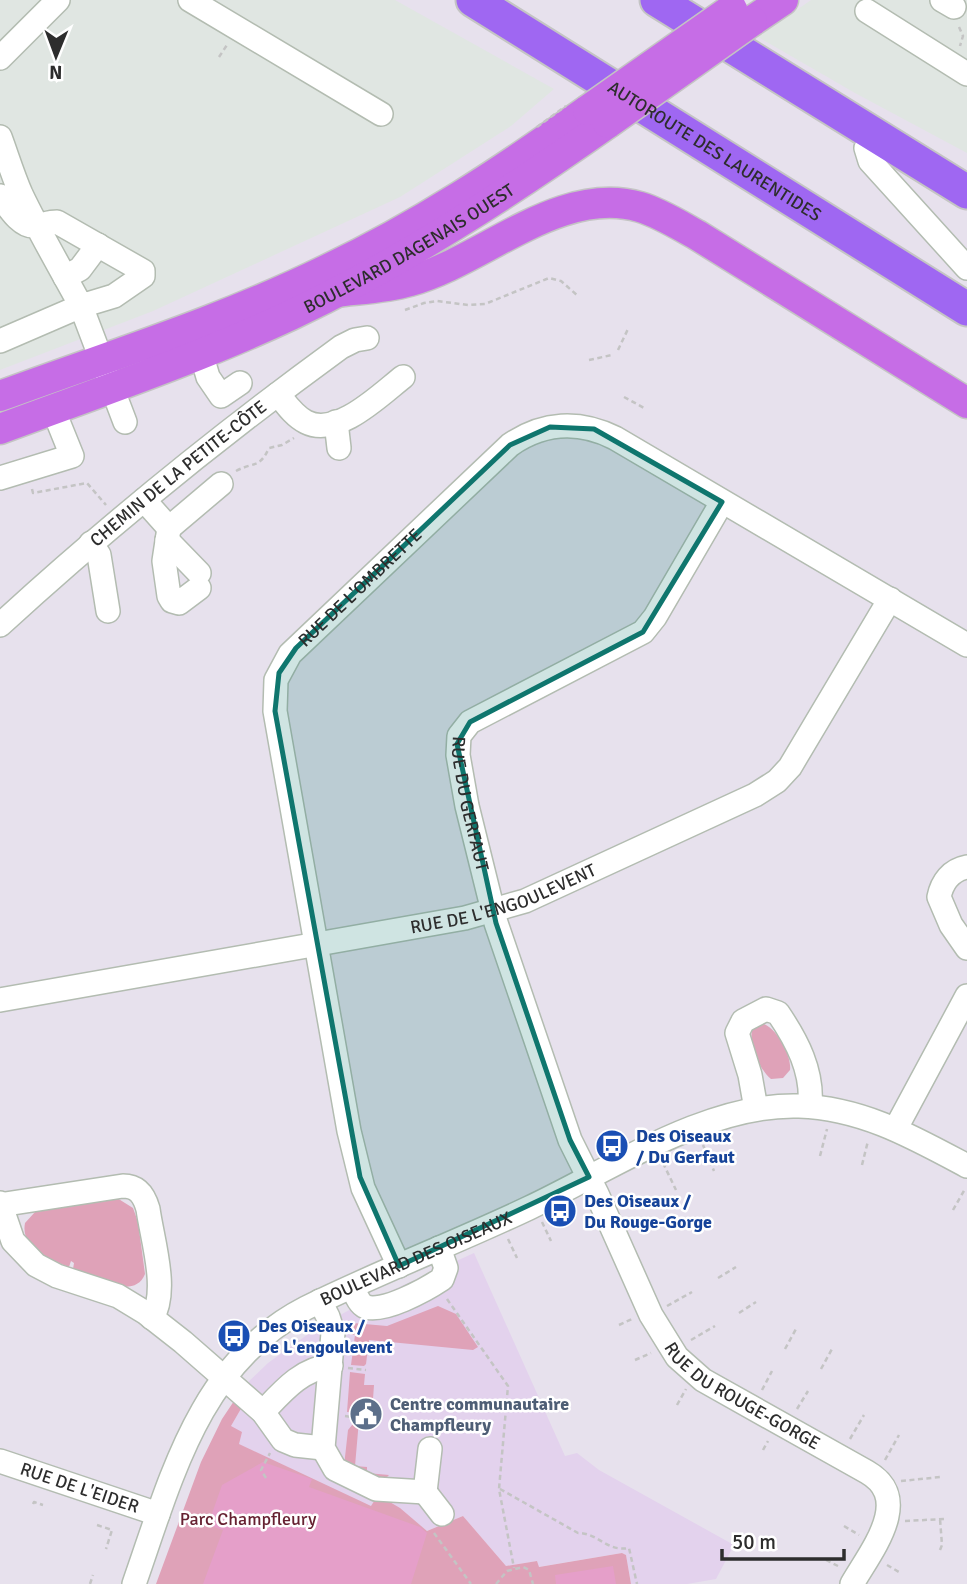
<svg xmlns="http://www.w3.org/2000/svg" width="967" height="1584" font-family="Signika,sans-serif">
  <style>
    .industrial { fill: #e0e6e2 }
    .education { fill: #e3d2ed }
    .green { fill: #dfa2b8 }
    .pitch { fill: #e59fc9 }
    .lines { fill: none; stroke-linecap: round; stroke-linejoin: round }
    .minor-casing { stroke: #b3bcb1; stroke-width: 26 }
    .major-casing { stroke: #c4c4c4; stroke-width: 33 }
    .highway-casing { stroke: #c4c4c4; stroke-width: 37 }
    .path { stroke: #c4c4c4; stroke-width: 2.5; stroke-dasharray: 5 3.5; stroke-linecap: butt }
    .minor { stroke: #fff; stroke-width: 23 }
    .major { stroke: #c66de6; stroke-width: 30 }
    .highway { stroke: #9f67f2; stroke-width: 33 }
    .major-bridge-casing { stroke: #c4c4c4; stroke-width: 33; stroke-linecap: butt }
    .path-bridge { stroke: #c4c4c4; stroke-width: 2.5; stroke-dasharray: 5 3.5; stroke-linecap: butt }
    .major-bridge { stroke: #c66de6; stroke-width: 30 }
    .marked { fill: #0f766e; fill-opacity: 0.2; stroke: #0f766e; stroke-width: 5; stroke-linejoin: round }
    .labels { text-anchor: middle; stroke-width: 5; stroke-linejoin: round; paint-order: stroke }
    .street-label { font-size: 18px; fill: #2d2d2d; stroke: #fff }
    .transit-label { font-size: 18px; font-weight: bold; fill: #164399; stroke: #fff; text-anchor: start }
    .service-label { font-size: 18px; font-weight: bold; fill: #4e5e75; stroke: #fff; text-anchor: start }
    .park-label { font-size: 18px; fill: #662131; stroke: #fff }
  </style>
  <rect width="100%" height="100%" fill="#e7e1ed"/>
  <!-- industrial -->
  <path class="industrial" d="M 0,0 L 395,0 L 554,89 L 511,126 L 400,197 L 153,311 L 0,370 Z
    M 811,0 L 967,0 L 967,153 L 855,93 L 758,37 Z"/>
  <!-- education -->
  <path class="education" d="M 474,1253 L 565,1456 L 577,1453 L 599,1470 L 734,1545 L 716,1579 L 687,1584 L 631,1584 L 626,1555 L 622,1553 L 538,1567 L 537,1561 L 506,1566 L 463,1516 L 427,1531 L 388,1500 L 378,1495 L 371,1507 L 238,1444 L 231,1426 L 242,1407 L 243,1387 L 268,1363 L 318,1327 L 353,1308 Z"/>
  <!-- green -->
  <path class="green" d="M 761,1023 C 776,1026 792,1056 790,1070 L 783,1078 L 771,1079 C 760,1071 747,1041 753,1028 Z
    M 117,1198 L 133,1208 L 138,1222 L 145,1274 C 134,1302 92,1276 73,1269 L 74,1263 L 71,1261 L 69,1267 C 50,1259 20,1248 25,1223 L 35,1212 Z
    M 438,1306 L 456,1314 L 478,1347 L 473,1350 L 369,1340 L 366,1364 L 364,1366 L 351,1365 L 355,1335 L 343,1333 L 342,1322 L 387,1326 Z
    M 350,1372 L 365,1374 L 364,1385 L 374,1385 L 373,1399 L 361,1399 L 360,1413 L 347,1412 Z
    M 234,1401 L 242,1407 L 231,1426 L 242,1432 L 239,1444 L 371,1506 L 378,1495 L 400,1508 L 427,1531 L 463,1516 L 506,1566 L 537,1561 L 539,1567 L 622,1553 L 626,1555 L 631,1584 L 156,1584 L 201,1462 L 222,1419 Z
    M 356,1420 L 359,1420 L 355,1466 L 367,1467 L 367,1473 L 389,1475 L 383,1481 L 344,1466 L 348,1430 Z"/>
  <!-- pitch -->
  <path class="pitch" d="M 263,1462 L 312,1479 L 309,1487 L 420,1527 L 427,1533 L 411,1584 L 203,1584 L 223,1530 L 208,1525 L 222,1485 Z
    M 613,1566 L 616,1584 L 556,1584 L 555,1575 Z"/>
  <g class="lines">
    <defs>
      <g id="minor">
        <path d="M 190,0 L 381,114"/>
        <path d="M 942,0 L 954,7"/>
        <path d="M 867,11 L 967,74"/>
        <path d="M 0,58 L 58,0"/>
        <path d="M 874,135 L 866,148 L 870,161 L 967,268"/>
        <path d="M 0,137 C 7,156 13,176 21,194 C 39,232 61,269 81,306 L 114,296 L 143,276 L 143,271 L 57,222 C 49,222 42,225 34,226 C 20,227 8,206 0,196"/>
        <path d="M 65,277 L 80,269 L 98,245"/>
        <path d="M 0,341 L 81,306 L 125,422"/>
        <path d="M 201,353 L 208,377 L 221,396 L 240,383"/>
        <path d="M 278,394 C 286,404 294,416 306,422 C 337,438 380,395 403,377"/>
        <path d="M 336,422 L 339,448"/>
        <path d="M 0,478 L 72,456 L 53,409"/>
        <path d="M 144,500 L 169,528 L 221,484"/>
        <path id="s1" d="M 722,502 L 655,617 L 643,632 L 470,722 L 459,736 L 458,755 L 467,806 L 496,923 L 570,1140 L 597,1194 L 651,1315 L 677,1357 L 703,1380 L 867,1472 C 914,1499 871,1551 852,1584"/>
        <path d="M 169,528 L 164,561 L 169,596 L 172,601 L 179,603 L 199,588"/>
        <path d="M 167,540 L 199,573"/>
        <path d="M 91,543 L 99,555 L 108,611"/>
        <path id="s2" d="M 0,625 C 108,526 223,433 341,347 L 355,340 L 367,338"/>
        <path d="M 967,867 C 951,870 942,882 939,897 L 951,925 L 967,948"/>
        <path id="s3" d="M 0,1000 L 465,918 L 525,901 L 755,795 L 777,781 L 790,767 L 890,599"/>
        <path d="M 756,1109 L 750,1075 L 737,1033 L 743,1021 L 766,1009 L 778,1013 C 797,1041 813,1071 810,1106"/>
        <path d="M 896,1128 L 967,996"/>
        <path d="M 0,1203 L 13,1241 L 36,1265 L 57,1276 L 118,1296 L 146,1313 L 183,1342 L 263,1412 L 283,1440 L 295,1445 L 323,1448"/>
        <path d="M 0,1205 L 123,1186 C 138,1186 144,1195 148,1209 C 152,1239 169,1291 152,1318"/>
        <path id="s4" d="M 399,1266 L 363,1188 L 349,1131 L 275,711 L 276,680 L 290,654 L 510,445 C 543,422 579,420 615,438 L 967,645"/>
        <path d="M 353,1287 C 355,1293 358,1302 364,1306 C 381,1315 427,1289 442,1279 L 446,1268 L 439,1248"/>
        <path d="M 320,1301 L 328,1317 L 333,1333 L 323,1448 L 335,1469 L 376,1489 L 425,1492 L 430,1449"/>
        <path d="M 263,1412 C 282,1392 302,1368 331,1366"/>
        <path id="s5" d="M 0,1461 L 158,1514"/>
        <path d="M 425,1492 L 442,1514"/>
        <path id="s6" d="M 134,1584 C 171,1479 199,1363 306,1308 C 379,1272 455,1243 529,1208 C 610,1170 707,1103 799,1106 C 862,1108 913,1137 967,1166"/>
      </g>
      <g id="major">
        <path d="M 752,21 L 783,0"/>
        <path d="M 336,292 C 360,289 386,288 410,281 C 483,261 560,184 640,207 C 660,213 679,225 697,235 L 967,403"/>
        <path d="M 0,396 C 109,356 222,321 326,270 C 419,226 504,170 588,110"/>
        <path id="s7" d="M 0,429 C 97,393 197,359 291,315 C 403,262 507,194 608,123"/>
      </g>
      <g id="highway">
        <path id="s8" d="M 473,0 L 967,309"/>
        <path d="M 657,0 L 967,192"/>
      </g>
    </defs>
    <!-- minor casing -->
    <use href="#minor" class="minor-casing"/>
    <!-- major casing -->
    <use href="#major" class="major-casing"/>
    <!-- highway casing -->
    <use href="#highway" class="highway-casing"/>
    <!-- path -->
    <path class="path" d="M 959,27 L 963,36 L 960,46
      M 219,57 L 227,45
      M 405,310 L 424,303 L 437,301 L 468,305 L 485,304 L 549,278 L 561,281 L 578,296
      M 618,350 L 628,329
      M 589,360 L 612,355
      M 624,397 L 646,409
      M 236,471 C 255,461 259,469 269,448 L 282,445 L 294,438
      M 32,489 L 33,493 L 87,483 L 106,505
      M 703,1145 L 714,1171
      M 820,1156 L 827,1129
      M 663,1163 L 676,1190
      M 862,1165 L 868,1141
      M 953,1210 L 965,1189
      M 542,1222 L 551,1241
      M 508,1239 L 517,1258
      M 718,1278 L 736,1267
      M 447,1299 L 508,1386 L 499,1489 L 514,1568
      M 667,1306 L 692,1292
      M 739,1313 L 756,1302
      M 619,1325 L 632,1319
      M 691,1340 L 715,1326
      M 785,1349 L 796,1329
      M 635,1360 L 651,1353
      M 348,1368 L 366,1370
      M 821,1369 L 832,1349
      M 762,1390 L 772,1371
      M 677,1405 L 686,1389
      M 797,1409 L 808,1391
      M 345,1416 L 359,1418
      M 850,1439 L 864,1415
      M 763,1450 L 768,1441
      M 885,1460 L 899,1435
      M 266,1478 L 261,1470 L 270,1453
      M 901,1481 L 940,1477
      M 500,1489 L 578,1533 C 599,1533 606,1552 629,1548 L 637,1584
      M 33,1504 L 34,1502 L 43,1505
      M 905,1521 L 944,1519
      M 97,1525 L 112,1530 L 106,1549
      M 844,1526 L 859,1535
      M 434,1533 L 471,1584
      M 940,1550 L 942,1545 L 940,1519
      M 826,1560 L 838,1566
      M 887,1565 L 899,1572
      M 90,1584 L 93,1575
      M 496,1584 L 507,1571 L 523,1567 L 529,1570 L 533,1584"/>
    <!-- minor -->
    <use href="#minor" class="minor"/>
    <!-- major -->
    <use href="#major" class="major"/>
    <!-- highway -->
    <use href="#highway" class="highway"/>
    <defs>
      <path id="major-bridge" d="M 588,110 L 732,9
        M 608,123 L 752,21"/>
    </defs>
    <!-- major-bridge casing -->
    <use href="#major-bridge" class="major-bridge-casing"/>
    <!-- path-bridge -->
    <path class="path-bridge" d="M 537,127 L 566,106"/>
    <!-- major-bridge -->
    <use href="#major-bridge" class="major-bridge"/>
  </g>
  <!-- marked area -->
  <path class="marked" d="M 550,427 L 594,429 L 722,502 L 643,632 L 470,722 L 457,744 L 496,923 L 570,1140 L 589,1177 L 399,1266 L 360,1177 L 275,711 L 279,673 L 296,648 L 510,445 Z"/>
  <!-- icons -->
  <defs>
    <symbol id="bus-disc" viewBox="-11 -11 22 22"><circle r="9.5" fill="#1a4fb4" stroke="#fff"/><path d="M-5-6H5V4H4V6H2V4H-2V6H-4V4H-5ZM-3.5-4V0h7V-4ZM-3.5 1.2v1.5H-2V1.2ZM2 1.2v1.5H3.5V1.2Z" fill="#fff"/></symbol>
    <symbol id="civic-disc" viewBox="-11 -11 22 22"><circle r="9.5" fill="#5c6f8a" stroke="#fff"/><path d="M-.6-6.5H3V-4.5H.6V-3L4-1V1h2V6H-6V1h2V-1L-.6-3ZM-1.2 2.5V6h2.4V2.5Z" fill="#fff"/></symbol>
  </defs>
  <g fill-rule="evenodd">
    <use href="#bus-disc" x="593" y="1127" width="38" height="38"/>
    <use href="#bus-disc" x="541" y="1192" width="38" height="38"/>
    <use href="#bus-disc" x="215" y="1317" width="38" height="38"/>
    <use href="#civic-disc" x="347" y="1395" width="38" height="38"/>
  </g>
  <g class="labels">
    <!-- street labels -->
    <g class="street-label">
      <text dy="6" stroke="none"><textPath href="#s8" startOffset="285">AUTOROUTE DES LAURENTIDES</textPath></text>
      <text dy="6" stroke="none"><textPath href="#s7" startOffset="448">BOULEVARD DAGENAIS OUEST</textPath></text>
      <text dy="6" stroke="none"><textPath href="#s2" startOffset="234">CHEMIN DE LA PETITE-CÔTE</textPath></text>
      <text dy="6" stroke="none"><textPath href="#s4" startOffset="728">RUE DE L'OMBRETTE</textPath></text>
      <text dy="6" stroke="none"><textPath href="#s1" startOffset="434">RUE DU GERFAUT</textPath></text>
      <text dy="6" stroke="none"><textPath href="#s3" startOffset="514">RUE DE L'ENGOULEVENT</textPath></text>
      <text dy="6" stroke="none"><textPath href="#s6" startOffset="455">BOULEVARD DES OISEAUX</textPath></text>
      <text dy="6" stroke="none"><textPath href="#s1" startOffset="1104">RUE DU ROUGE-GORGE</textPath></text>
      <text dy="6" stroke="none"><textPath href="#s5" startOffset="84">RUE DE L'EIDER</textPath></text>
    </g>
    <!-- transit labels -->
    <g class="transit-label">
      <text x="636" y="1142">Des Oiseaux<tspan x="636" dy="21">/ Du Gerfaut</tspan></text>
      <text x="584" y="1207">Des Oiseaux /<tspan x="584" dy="21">Du Rouge-Gorge</tspan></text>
      <text x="258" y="1332">Des Oiseaux /<tspan x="258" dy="21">De L'engoulevent</tspan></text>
    </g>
    <!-- service labels -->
    <g class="service-label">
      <text x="390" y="1410">Centre communautaire<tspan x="390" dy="21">Champfleury</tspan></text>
    </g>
    <!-- park labels -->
    <g class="park-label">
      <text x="248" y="1525">Parc Champfleury</text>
    </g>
  </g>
  <!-- north arrow -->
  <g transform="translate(56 56) rotate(181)" stroke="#ffffff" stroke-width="5" paint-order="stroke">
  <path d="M0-5L12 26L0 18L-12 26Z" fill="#2d2d2d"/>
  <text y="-10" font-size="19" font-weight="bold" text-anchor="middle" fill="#2d2d2d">N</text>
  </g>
  <!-- scale -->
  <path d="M722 1549v10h122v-10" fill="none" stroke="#2d2d2d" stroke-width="3.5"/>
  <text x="732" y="1549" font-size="21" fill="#2d2d2d" stroke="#ffffff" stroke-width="5" paint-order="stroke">50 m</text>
</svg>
